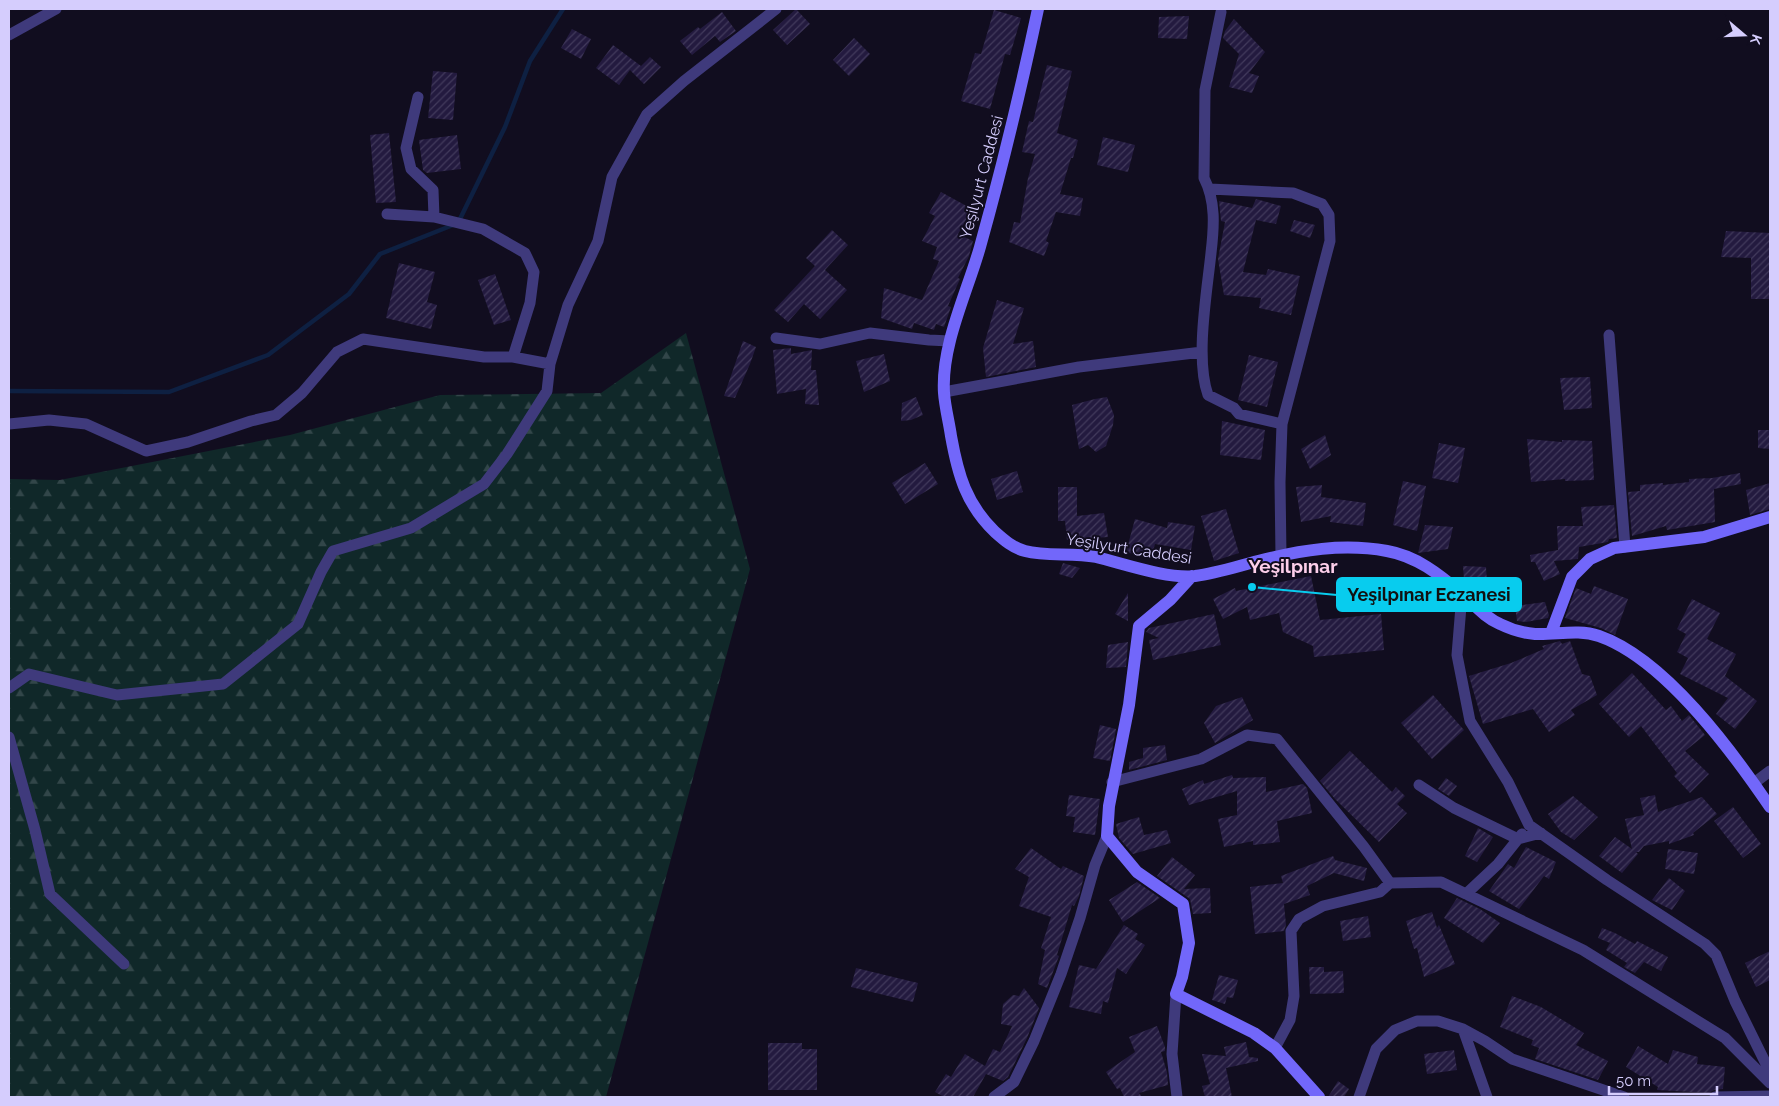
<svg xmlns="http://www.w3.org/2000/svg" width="1779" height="1106" font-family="Raleway,sans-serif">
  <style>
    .forest { fill: url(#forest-firs) }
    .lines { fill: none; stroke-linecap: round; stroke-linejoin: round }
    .stream { stroke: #0e2042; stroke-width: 4.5 }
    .building { fill: url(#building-hatch) }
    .street { stroke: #3f3a7c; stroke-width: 11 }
    .secondary { stroke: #7267fa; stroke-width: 12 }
    .labels { text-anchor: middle; stroke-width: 4; stroke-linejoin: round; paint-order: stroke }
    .street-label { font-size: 16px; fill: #d5cdfd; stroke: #110d1f }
    .quarter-label { font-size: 19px; font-weight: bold; fill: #fdcfea; stroke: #110d1f }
    .leader { fill: none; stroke: #08ccee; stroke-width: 2 }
    .callout-dot { fill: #08ccee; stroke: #110d1f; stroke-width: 2 }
    .callout { fill: #08ccee; stroke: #08ccee; stroke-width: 2 }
    .callout-label { font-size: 18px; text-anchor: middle; font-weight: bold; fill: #111 }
  </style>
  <defs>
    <pattern id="forest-firs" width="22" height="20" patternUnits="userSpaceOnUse" patternTransform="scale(1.25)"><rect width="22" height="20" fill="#102829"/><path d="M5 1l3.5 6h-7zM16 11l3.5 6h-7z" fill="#324649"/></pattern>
    <pattern id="building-hatch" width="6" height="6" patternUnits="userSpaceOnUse" patternTransform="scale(1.25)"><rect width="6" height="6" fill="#231a3f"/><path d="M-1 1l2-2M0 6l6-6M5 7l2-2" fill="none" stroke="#423a5c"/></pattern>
  </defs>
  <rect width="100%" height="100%" fill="#110d1f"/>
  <!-- forest -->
  <path class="forest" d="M 686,333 L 750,569 L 606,1097 L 9,1097 L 9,479 L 60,480 L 290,435 L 440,395 L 601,393 Z"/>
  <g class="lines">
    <!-- stream -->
    <path class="stream" d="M 459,221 L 505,127 L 530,61 L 563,9
      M 9,391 L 169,392 L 268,355 L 349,294 L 380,254 L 453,225"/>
  </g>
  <!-- building -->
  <path class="building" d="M 796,9 L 810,24 L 787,45 L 773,30 Z
    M 994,10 L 1021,18 L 1010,55 L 1005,54 L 990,109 L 961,101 L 975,53 L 981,54 Z
    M 722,12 L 736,31 L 720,42 L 715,36 L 692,55 L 680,41 L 698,27 L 700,29 Z
    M 1189,16 L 1187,39 L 1158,38 L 1159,17 Z
    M 1234,19 L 1265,52 L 1249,73 L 1259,76 L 1252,93 L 1229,87 L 1239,54 L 1223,38 L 1225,31 Z
    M 572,29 L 591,39 L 581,59 L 561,48 Z
    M 854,38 L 870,54 L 849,76 L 833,60 Z
    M 613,45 L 641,66 L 650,57 L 661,67 L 644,84 L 630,70 L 619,85 L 596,68 Z
    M 1047,65 L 1072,71 L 1057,133 L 1078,140 L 1073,158 L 1071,158 L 1060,194 L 1083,198 L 1080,216 L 1056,212 L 1046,241 L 1049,243 L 1044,256 L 1009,242 L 1014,222 L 1020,223 L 1028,178 L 1035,154 L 1022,152 L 1029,121 L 1033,122 Z
    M 433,71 L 457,73 L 453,120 L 428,118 Z
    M 389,133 L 396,202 L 376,203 L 370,135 Z
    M 457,135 L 461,169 L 427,173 L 423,170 L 419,140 Z
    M 1103,137 L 1135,145 L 1128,172 L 1097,165 Z
    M 941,192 L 972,209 L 958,234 L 973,241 L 969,256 L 958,278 L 960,279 L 948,306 L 951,307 L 944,327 L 936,324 L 934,330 L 914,323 L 912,329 L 881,318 L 884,288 L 922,300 L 939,261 L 933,259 L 937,247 L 922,241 L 935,216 L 929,213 Z
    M 1256,199 L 1281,206 L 1276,224 L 1256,220 L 1243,272 L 1266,275 L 1268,269 L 1300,276 L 1291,315 L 1259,308 L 1261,298 L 1224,295 L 1218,259 L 1225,222 L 1221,221 L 1219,201 L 1252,208 Z
    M 1294,220 L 1315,225 L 1310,238 L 1290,231 Z
    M 832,230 L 848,245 L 825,270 L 847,290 L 820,319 L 804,304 L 788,322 L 774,310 L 815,266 L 806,258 Z
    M 1726,231 L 1770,233 L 1770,299 L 1751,299 L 1751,258 L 1721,257 Z
    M 399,263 L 435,272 L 427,302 L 437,305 L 431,329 L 386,318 Z
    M 495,274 L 511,320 L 494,325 L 478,280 Z
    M 997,300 L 1024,308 L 1013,344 L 1033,341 L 1036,367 L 986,377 L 983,348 Z
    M 743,341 L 756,347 L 750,364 L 735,398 L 724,396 Z
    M 791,348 L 791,354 L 812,350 L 811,370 L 816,370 L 819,405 L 805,404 L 806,389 L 777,394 L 773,350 Z
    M 884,354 L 890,381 L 864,392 L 856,361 Z
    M 1249,355 L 1278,362 L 1267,407 L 1238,400 Z
    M 1590,377 L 1592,408 L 1564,410 L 1560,378 Z
    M 916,397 L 923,415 L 911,420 L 901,421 L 902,403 Z
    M 1107,397 L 1114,415 L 1113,425 L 1106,446 L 1096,452 L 1088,445 L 1079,449 L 1072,405 L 1095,399 Z
    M 1222,421 L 1265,430 L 1261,460 L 1220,455 Z
    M 1758,430 L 1770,430 L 1770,449 L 1758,448 Z
    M 1325,435 L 1331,455 L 1310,469 L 1301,449 Z
    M 1527,439 L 1562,442 L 1562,440 L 1592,441 L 1594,480 L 1565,481 L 1565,479 L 1531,482 Z
    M 1439,443 L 1465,448 L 1458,483 L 1432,478 Z
    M 925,463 L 938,484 L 905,504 L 892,483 Z
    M 1017,471 L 1023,492 L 997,500 L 991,479 Z
    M 1740,473 L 1741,484 L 1714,489 L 1715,522 L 1667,530 L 1666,526 L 1632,536 L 1628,492 L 1640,491 L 1640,485 L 1663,483 L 1663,485 L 1689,482 L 1689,479 L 1712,478 Z
    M 1403,481 L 1426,486 L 1417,531 L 1393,525 Z
    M 1770,483 L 1770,509 L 1750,515 L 1746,490 Z
    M 1322,485 L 1321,497 L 1366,503 L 1363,526 L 1330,522 L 1331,516 L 1301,522 L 1296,487 Z
    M 1058,487 L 1077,487 L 1077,516 L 1104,513 L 1108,537 L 1067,540 L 1065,521 L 1058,521 Z
    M 1614,505 L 1617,538 L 1609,539 L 1608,542 L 1579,547 L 1578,559 L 1554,561 L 1560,574 L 1544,581 L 1535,562 L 1531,562 L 1530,555 L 1558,550 L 1557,526 L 1583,526 L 1581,507 Z
    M 1226,509 L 1239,553 L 1214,561 L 1201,516 Z
    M 1135,519 L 1167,528 L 1168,522 L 1195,526 L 1191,550 L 1155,544 L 1151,559 L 1126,552 Z
    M 1425,525 L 1453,527 L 1448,549 L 1418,553 Z
    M 1063,563 L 1080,568 L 1072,578 L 1059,574 Z
    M 1463,566 L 1486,567 L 1487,582 L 1464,580 Z
    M 1311,576 L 1320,620 L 1381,614 L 1384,650 L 1314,657 L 1313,646 L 1283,632 L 1279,613 L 1250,620 L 1247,607 L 1223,619 L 1213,599 L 1235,588 L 1236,591 Z
    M 1594,586 L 1628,599 L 1615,635 L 1601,628 L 1565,618 L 1576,588 L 1591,594 Z
    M 1128,593 L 1128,621 L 1115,614 Z
    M 1692,599 L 1720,613 L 1707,639 L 1736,654 L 1725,676 L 1757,701 L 1735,729 L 1716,714 L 1728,698 L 1680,674 L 1688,658 L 1677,652 L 1686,634 L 1677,629 Z
    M 1545,602 L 1549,615 L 1548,618 L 1526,622 L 1517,621 L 1515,606 Z
    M 1214,614 L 1221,645 L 1153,660 L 1149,640 L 1159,638 L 1146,632 L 1149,628 Z
    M 1560,641 L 1562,644 L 1570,641 L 1582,674 L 1590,676 L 1597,695 L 1571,710 L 1575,715 L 1549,732 L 1533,709 L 1483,724 L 1469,676 L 1511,663 L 1544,649 L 1542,646 Z
    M 1128,642 L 1126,667 L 1106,668 L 1108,645 Z
    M 1632,673 L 1666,710 L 1671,706 L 1682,721 L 1689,715 L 1705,735 L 1685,751 L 1709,774 L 1690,793 L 1674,776 L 1677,773 L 1641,726 L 1629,737 L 1599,704 Z
    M 1433,695 L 1464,730 L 1432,759 L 1401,723 Z
    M 1242,697 L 1253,720 L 1215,743 L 1204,723 L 1216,706 Z
    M 1100,725 L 1116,729 L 1110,761 L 1093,758 Z
    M 1165,745 L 1167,760 L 1129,770 L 1129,762 L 1143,758 L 1143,748 Z
    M 1350,751 L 1392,792 L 1396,787 L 1405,796 L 1397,804 L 1407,813 L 1379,842 L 1335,799 L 1320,781 Z
    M 1232,775 L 1233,778 L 1266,777 L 1266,792 L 1303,784 L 1307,788 L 1312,813 L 1277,821 L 1280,842 L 1253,845 L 1253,841 L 1224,847 L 1218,819 L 1237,815 L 1237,791 L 1189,805 L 1182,789 L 1203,780 L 1204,784 Z
    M 1446,778 L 1457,786 L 1449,796 L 1438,789 Z
    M 1069,795 L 1100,799 L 1095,835 L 1073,832 L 1075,817 L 1066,816 Z
    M 1655,795 L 1658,812 L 1702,797 L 1717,814 L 1693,833 L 1694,835 L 1669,844 L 1669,841 L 1644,846 L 1639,852 L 1636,852 L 1638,854 L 1622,873 L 1599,856 L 1615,837 L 1632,849 L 1625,819 L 1644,815 L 1640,798 Z
    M 1573,796 L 1598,817 L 1574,840 L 1561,832 L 1548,814 Z
    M 1733,807 L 1761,844 L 1743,858 L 1714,821 Z
    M 1139,817 L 1144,835 L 1167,830 L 1171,843 L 1133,854 L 1119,838 L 1116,824 Z
    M 1478,828 L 1493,837 L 1477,862 L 1465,856 Z
    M 1526,847 L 1556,862 L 1549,879 L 1544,876 L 1519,909 L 1489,891 L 1508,864 L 1514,868 Z
    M 1031,848 L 1061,869 L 1063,866 L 1084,876 L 1079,896 L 1074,906 L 1072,905 L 1057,955 L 1059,956 L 1047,988 L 1038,984 L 1045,950 L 1041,948 L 1051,917 L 1019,906 L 1029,877 L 1015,869 Z
    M 1668,849 L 1698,853 L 1694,874 L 1665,869 Z
    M 1333,856 L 1335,860 L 1367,868 L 1364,881 L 1334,873 L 1307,886 L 1310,895 L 1284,904 L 1286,925 L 1284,931 L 1255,934 L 1250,887 L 1283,883 L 1281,876 Z
    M 1172,857 L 1195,875 L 1184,889 L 1210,888 L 1211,913 L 1193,914 L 1190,899 L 1157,876 Z
    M 1669,878 L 1685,891 L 1672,910 L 1652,900 Z
    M 1137,882 L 1160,898 L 1123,922 L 1109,900 Z
    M 1457,898 L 1480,909 L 1500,923 L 1483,943 L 1444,918 Z
    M 1432,912 L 1437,928 L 1439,925 L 1455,964 L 1424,977 L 1417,948 L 1414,949 L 1406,921 Z
    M 1368,916 L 1371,937 L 1343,941 L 1340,921 Z
    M 1124,925 L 1138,934 L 1135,939 L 1145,945 L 1126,974 L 1117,968 L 1108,1003 L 1103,1001 L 1101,1014 L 1069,1007 L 1079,965 L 1096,969 Z
    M 1602,928 L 1615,933 L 1635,944 L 1637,941 L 1668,957 L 1661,971 L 1644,962 L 1635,973 L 1624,967 L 1627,963 L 1606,950 L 1610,943 L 1598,938 Z
    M 1770,951 L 1770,980 L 1756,987 L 1745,963 Z
    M 1309,967 L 1324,967 L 1324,972 L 1343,971 L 1344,993 L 1310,994 Z
    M 856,968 L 918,983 L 913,1002 L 851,987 Z
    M 1219,975 L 1238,980 L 1233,998 L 1227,997 L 1225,1004 L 1212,1000 Z
    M 1024,988 L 1039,1008 L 1027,1038 L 1008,1077 L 1003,1081 L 986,1074 L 973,1097 L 944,1097 L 935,1092 L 946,1074 L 951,1077 L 965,1054 L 985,1066 L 993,1049 L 1000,1052 L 1012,1026 L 1001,1024 L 1003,1004 L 1013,995 L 1019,996 Z
    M 1512,996 L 1541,1007 L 1584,1033 L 1576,1045 L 1608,1061 L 1598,1080 L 1535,1059 L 1539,1048 L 1531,1045 L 1533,1040 L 1500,1027 Z
    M 1157,1026 L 1165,1047 L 1165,1051 L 1161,1052 L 1167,1072 L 1168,1085 L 1139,1093 L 1142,1097 L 1124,1097 L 1120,1088 L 1117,1089 L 1106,1072 L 1135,1052 L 1129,1037 Z
    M 1246,1042 L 1249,1057 L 1258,1058 L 1258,1061 L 1226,1068 L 1232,1097 L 1205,1097 L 1202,1086 L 1210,1084 L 1202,1054 L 1226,1056 L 1224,1047 Z
    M 768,1043 L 802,1043 L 802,1049 L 817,1049 L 817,1090 L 768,1090 Z
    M 1638,1046 L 1668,1064 L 1673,1050 L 1698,1057 L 1697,1064 L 1725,1067 L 1723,1089 L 1714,1090 L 1709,1093 L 1657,1090 L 1658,1087 L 1626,1067 Z
    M 1454,1050 L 1457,1070 L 1427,1074 L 1424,1054 Z
    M 1338,1081 L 1349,1089 L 1344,1097 L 1328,1097 Z"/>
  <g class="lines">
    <!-- street -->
    <path class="street" d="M 1221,12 L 1205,90 L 1204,178 C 1216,201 1214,227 1211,253 C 1207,292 1195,359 1208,395 L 1234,408 L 1239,414 L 1282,424
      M 9,35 L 56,9
      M 418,97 L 406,148 L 411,169 L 433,190 L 434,217
      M 1210,189 L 1293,193 L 1322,204 L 1329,215 L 1330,241 L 1282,424 L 1280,482 L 1281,556
      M 387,214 L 434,217 L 483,229 L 525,253 L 534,272 L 530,303 L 513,357
      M 1609,335 L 1625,547
      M 776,338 L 820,344 L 870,333 L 929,340 L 950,341
      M 944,392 L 1079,367 L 1202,352
      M 9,424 L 49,420 L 86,424 L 146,451 L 188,442 L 251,421 L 276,415 L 302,393 L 337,352 L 363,339 L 484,357 L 513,357 L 550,364
      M 1462,594 L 1457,655 L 1470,721 L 1508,782 L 1529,825 L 1607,880 L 1705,944 L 1716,955 L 1735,1001 L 1770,1072
      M 9,688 L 29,674 L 117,695 L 223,684 L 298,624 L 321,572 L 333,551 L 411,528 L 484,484 L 507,454 L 547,391 L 550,364 L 568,305 L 598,241 L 612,177 L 647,114 L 684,81 L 776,9
      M 9,737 L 35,830 L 50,894 L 124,964
      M 1112,782 L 1201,759 L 1247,735 L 1277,739 L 1364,847 L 1390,883 L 1380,892 L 1323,906 L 1299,919 L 1291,931 L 1294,996 L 1290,1020 L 1275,1048
      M 1754,783 L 1770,771
      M 1419,785 L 1454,808 L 1518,839 L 1541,833
      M 1390,883 L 1441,882 L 1583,950 L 1725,1038 L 1770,1083
      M 1466,894 L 1498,864 L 1522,834
      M 1176,994 L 1172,1054 L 1177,1097
      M 1463,1029 L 1487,1097
      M 994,1097 L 1014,1082 L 1034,1041 L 1061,974 L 1080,918 L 1095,865 L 1107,836
      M 1359,1097 L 1376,1049 L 1395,1030 L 1417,1021 L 1438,1021 L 1463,1029 L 1485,1041 L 1512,1059 L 1624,1097
      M 1715,1097 L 1770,1096"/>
    <!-- secondary -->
    <path class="secondary" d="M 1038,9 C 1021,89 1002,168 980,247 C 967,293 941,345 944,393 C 945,407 949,422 951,436 C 958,475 966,504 995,532 C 1004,540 1013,548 1025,551 C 1047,557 1073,552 1096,557 C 1125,564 1167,579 1195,576 C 1217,573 1238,566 1258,561 C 1301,550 1343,543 1387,551 C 1416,556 1439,574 1461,593 C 1474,604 1484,617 1500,624 C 1510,629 1523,633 1535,634 C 1556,635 1578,629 1599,636 C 1665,659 1732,751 1770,807
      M 1192,576 L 1170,600 L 1139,626 L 1129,705 L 1109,806 L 1107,836 L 1137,872 L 1183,904 L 1189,943 L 1182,977 L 1176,994 L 1254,1033 L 1275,1048 L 1319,1097
      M 1551,633 L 1572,577 L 1590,559 L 1614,548 L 1704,537 L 1770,517"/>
  </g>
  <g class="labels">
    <!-- street labels -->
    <g class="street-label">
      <text transform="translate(981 177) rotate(-75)" y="6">Yeşilyurt Caddesi</text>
      <text transform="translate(1129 548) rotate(9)" y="6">Yeşilyurt Caddesi</text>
    </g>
    <!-- quarter labels -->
    <g class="quarter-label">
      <text x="1293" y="573">Yeşilpınar</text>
    </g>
  </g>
  <!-- callouts -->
  <path class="leader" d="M1252 587L1337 595"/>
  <circle class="callout-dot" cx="1252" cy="587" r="5"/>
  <rect class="callout" x="1337" y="578" width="184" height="33" rx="5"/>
  <g class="callout-label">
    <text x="1429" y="601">Yeşilpınar Eczanesi</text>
  </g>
  <!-- border -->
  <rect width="1779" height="1106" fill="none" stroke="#d5cdfd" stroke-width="20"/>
  <!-- north arrow -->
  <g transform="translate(1744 35) rotate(109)" stroke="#110d1f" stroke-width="4" paint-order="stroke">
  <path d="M0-4L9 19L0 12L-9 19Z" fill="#d5cdfd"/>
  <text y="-8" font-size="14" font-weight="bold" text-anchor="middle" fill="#d5cdfd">K</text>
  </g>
  <!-- scale -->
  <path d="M1609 1086v8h108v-8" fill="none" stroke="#d5cdfd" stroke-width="2.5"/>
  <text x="1616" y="1086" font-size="15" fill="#d5cdfd" stroke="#110d1f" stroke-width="4" paint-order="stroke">50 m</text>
</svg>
